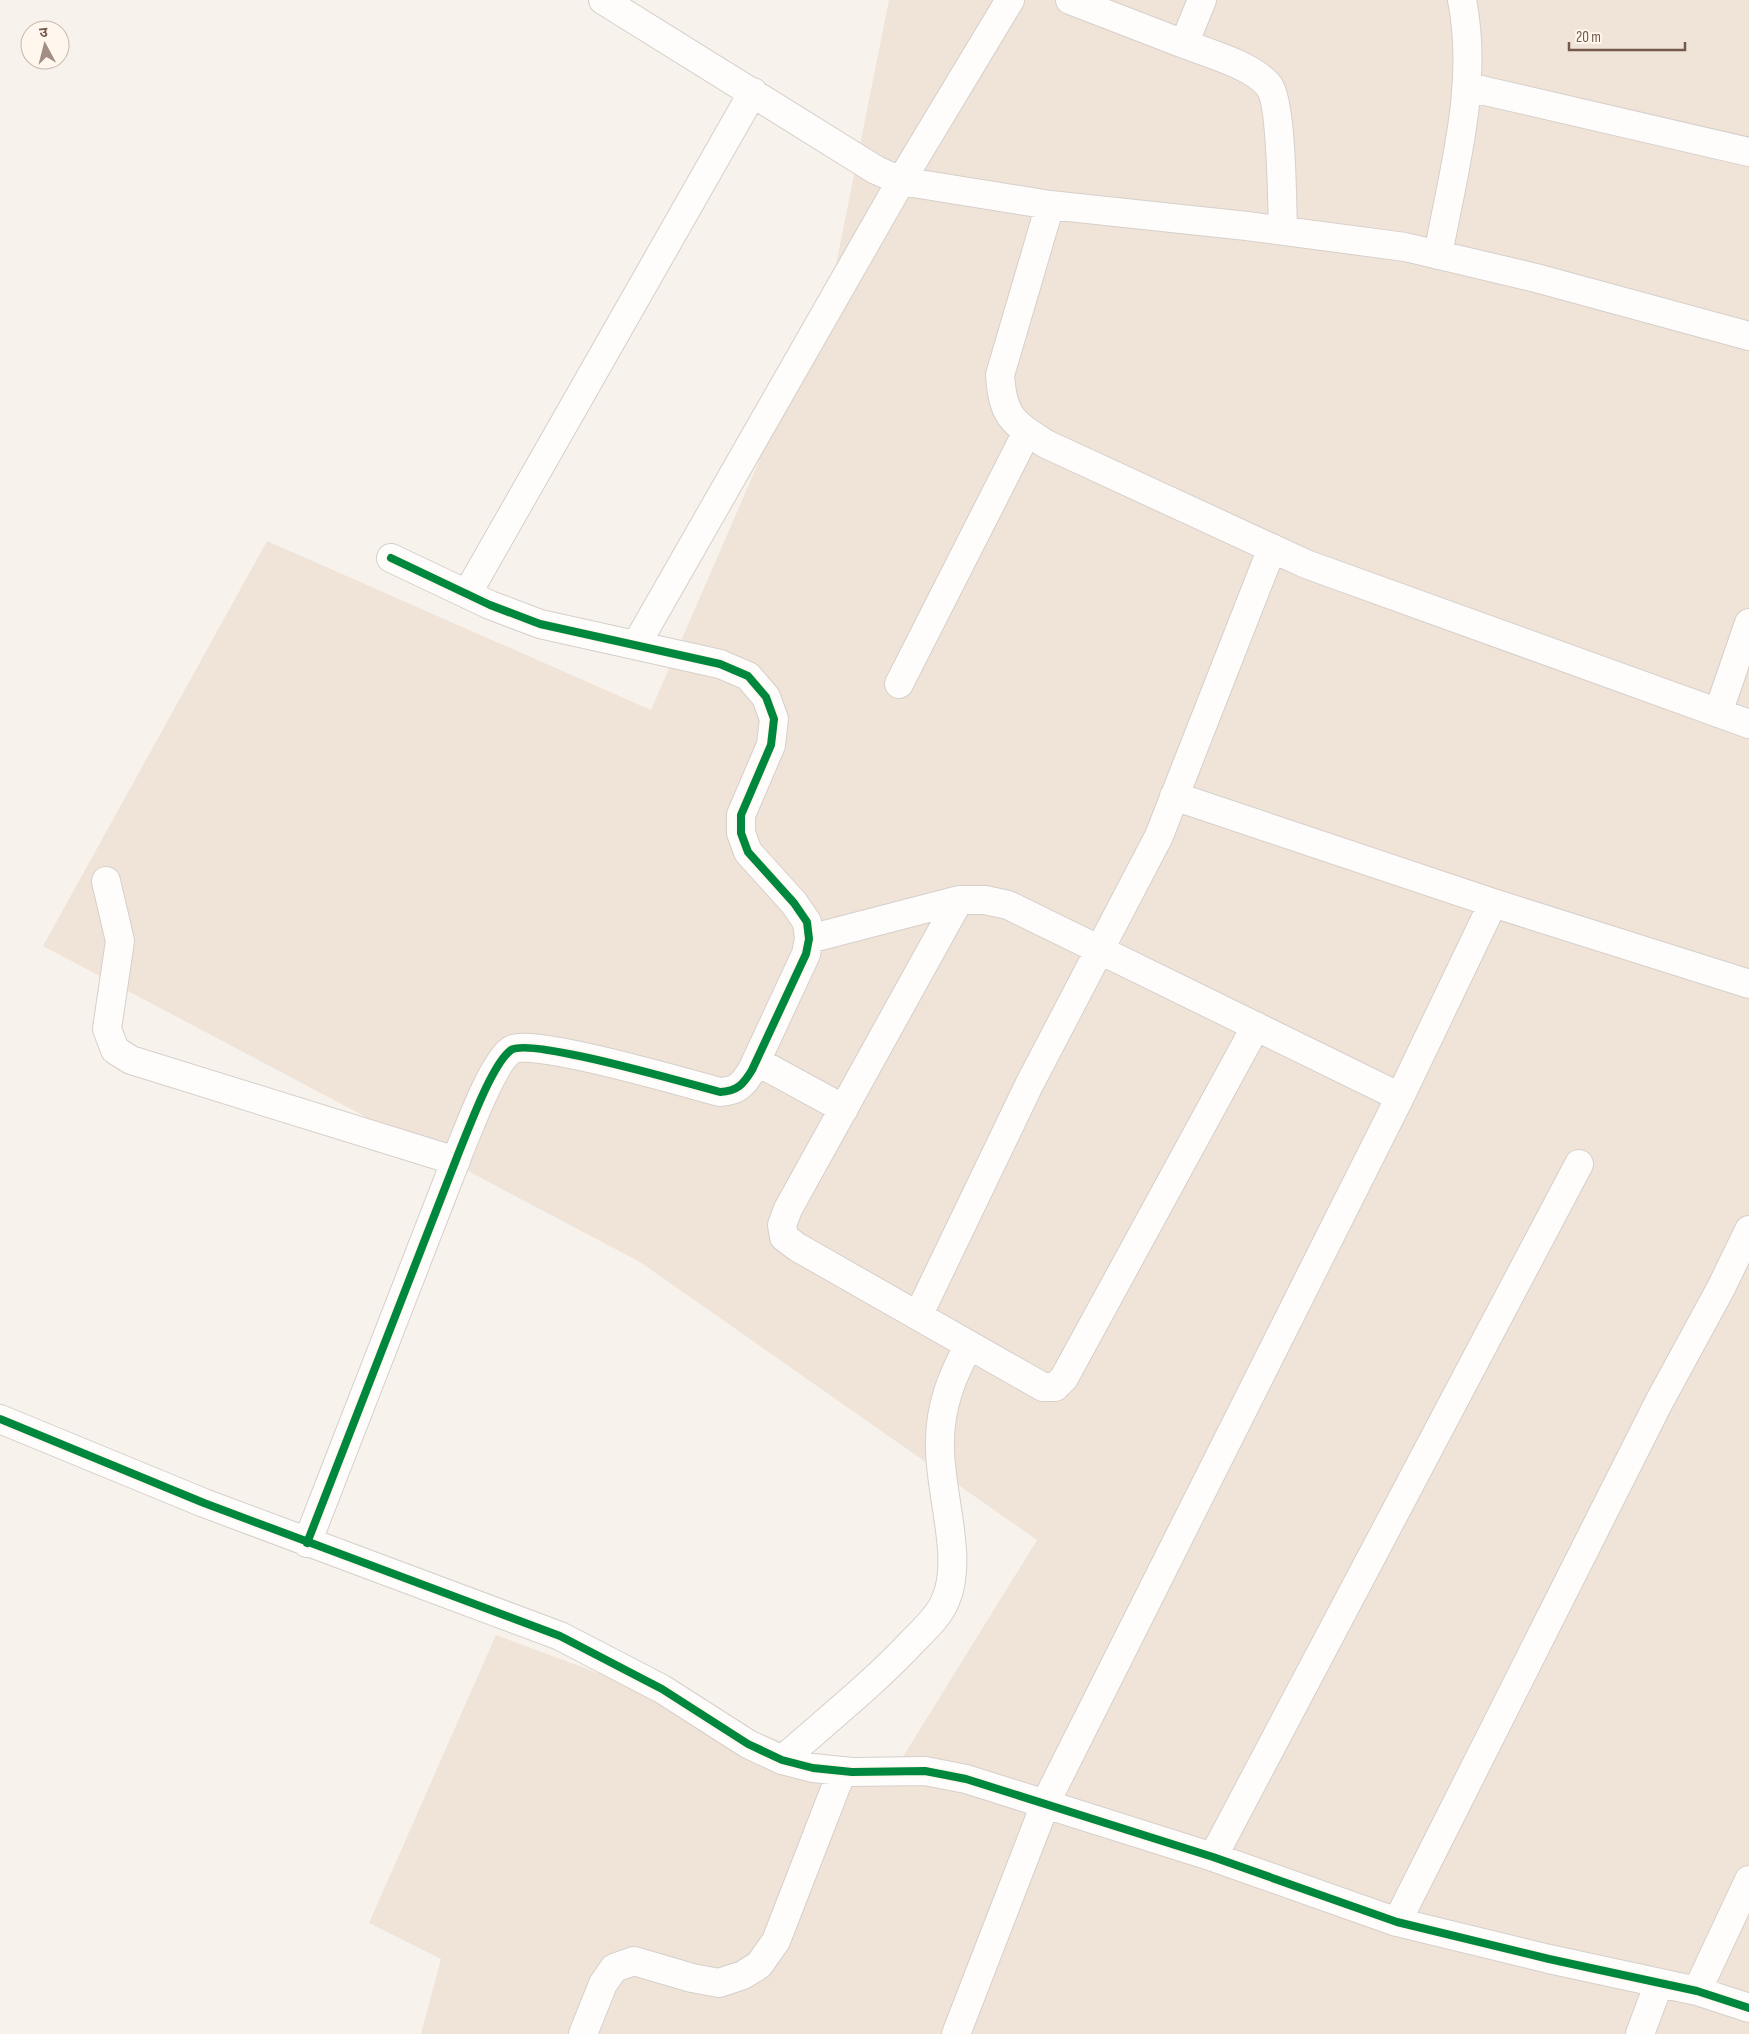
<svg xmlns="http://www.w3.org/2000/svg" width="1749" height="2034" font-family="'Sofia Sans Condensed','Noto Sans Devanagari',sans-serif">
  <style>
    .residential { fill: #f0e4d9 }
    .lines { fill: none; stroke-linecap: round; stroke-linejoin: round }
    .minor-casing { stroke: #d6cfca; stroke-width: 30 }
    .minor { stroke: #fefdfc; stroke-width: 28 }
    .cycleway-casing { stroke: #fff7ed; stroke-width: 11 }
    .cycleway { stroke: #00873e; stroke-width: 8 }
  </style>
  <rect width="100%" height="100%" fill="#f7f2ec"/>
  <!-- residential -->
  <path class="residential" d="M 889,0 L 1749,0 L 1749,2034 L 421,2034 L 441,1959 L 369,1923 L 496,1635 L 888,1781 L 1037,1540 L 640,1262 L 43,946 L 267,541 L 651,710 L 829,300 Z"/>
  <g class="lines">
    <defs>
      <path id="minor" d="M 603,0 L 876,170 L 901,181 L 1050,205 L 1247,226 L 1405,247 L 1536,278 L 1749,336
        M 1070,0 L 1184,44
        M 1202,0 L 1184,44 C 1208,53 1254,66 1269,86 C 1282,103 1282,204 1283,230
        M 1468,87 L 1749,152
        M 1050,205 L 1000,375 C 1003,417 1012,422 1046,444 L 1306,564 L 1749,724
        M 1438,255 C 1453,172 1479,85 1462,0
        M 467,594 L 753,92
        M 636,645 L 901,181 L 1010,0
        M 899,684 L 1027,432
        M 1718,713 L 1749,623
        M 1174,796 L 1493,903 L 1749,984
        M 106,881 L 120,941 L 107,1029 L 115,1050 L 131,1060 L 456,1161
        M 959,900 L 788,1209 L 782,1225 L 784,1237 L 797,1247 L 1043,1387 L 1055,1387 L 1064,1378 L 1256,1026
        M 809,939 L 959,900 L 985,900 L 1008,905 L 1400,1097
        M 756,1061 L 844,1109
        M 918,1316 L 1029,1085 L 1159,836 L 1272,548
        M 0,1419 L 204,1503 L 560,1636 L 662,1689 L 748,1744 L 782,1760 L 813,1768 L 852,1772 L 925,1771 L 966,1779 L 1213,1857 L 1397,1922 L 1549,1959 L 1697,1991 L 1749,2008
        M 307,1543 L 459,1152 C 469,1128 492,1064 511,1050 C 530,1037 689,1084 720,1092 C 737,1091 743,1085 752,1070 L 806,954 L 809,939 L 807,922 L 794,903 L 748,852 L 741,833 L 741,815 L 771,745 L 774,719 L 766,697 L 748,676 L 720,664 L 540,624 L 490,605 L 391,558
        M 782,1760 C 826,1721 873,1684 913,1641 C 925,1629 940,1615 946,1599 C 964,1556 938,1489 940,1442 C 940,1406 952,1376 969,1345
        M 1213,1857 L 1579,1164
        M 1397,1922 L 1659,1402 L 1721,1288 L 1749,1230
        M 1697,1991 L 1749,1880
        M 583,2034 L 603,1984 L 614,1968 L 634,1961 L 692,1978 L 719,1983 L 743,1975 L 759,1965 L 776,1941 L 842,1771
        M 956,2034 L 1046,1802 L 1400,1097 L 1493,903
        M 1640,2034 L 1659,1983"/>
    </defs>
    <!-- minor casing -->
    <use href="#minor" class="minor-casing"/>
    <!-- minor -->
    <use href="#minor" class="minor"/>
    <defs>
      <path id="cycleway" d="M 0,1419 L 204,1503 L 560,1636 L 662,1689 L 748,1744 L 782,1760 L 813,1768 L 852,1772 L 925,1771 L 966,1779 L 1213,1857 L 1397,1922 L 1549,1959 L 1697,1991 L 1749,2008
        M 307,1543 L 459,1152 C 469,1128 492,1064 511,1050 C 530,1037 689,1084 720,1092 C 737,1091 743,1085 752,1070 L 806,954 L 809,939 L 807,922 L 794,903 L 748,852 L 741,833 L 741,815 L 771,745 L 774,719 L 766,697 L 748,676 L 720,664 L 540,624 L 490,605 L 391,558"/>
    </defs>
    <!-- cycleway casing -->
    <use href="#cycleway" class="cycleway-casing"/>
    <!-- cycleway -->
    <use href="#cycleway" class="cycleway"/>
  </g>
  <!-- north arrow -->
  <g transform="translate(45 45) rotate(353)"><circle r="24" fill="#fff7ed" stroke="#c8b8ad"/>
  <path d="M0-4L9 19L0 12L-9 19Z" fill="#a28f84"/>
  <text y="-8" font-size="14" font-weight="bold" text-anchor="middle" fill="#75594c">उ</text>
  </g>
  <!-- scale -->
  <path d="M1569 42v8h116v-8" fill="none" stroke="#75594c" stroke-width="2.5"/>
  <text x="1576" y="42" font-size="15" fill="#75594c" stroke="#fff7ed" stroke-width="4" paint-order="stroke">20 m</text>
</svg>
